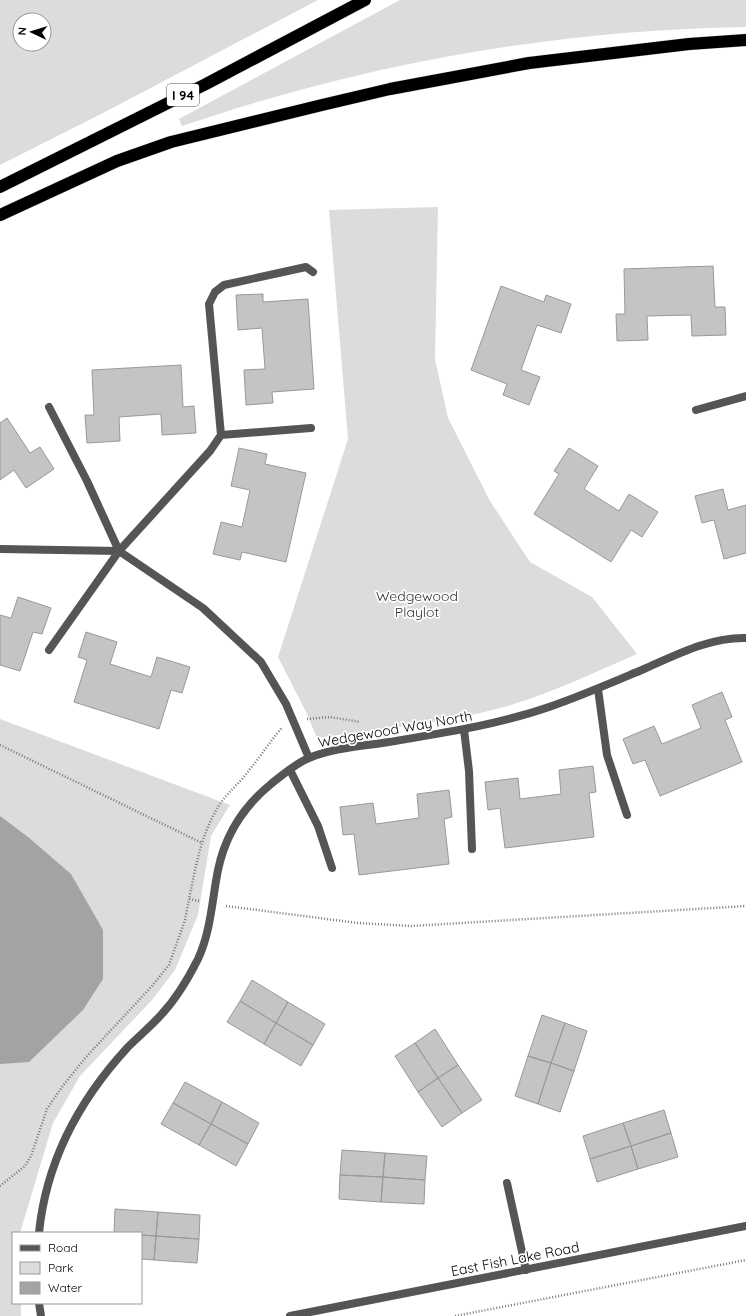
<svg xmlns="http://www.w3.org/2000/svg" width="746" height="1316" font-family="Quicksand,sans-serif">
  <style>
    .green { fill: #dcdcdc; fill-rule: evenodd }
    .water { fill: #a3a3a3 }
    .building { fill: #c4c4c4; stroke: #999 }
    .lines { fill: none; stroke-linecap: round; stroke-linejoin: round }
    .motorway-casing { stroke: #dbdbdb; stroke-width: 13 }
    .path { stroke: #777; stroke-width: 2.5; stroke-dasharray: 1 2; stroke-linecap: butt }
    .service { stroke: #555; stroke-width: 8 }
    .minor { stroke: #555; stroke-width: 8 }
    .tertiary { stroke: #555; stroke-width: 8 }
    .motorway { stroke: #000; stroke-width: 12 }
    .labels { text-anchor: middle; stroke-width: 3.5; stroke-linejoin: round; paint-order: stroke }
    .shield { fill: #fff; stroke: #4c4c4c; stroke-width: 1 }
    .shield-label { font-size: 13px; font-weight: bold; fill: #000 }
    .park-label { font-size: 14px; fill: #333; stroke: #fff }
    .street-label { font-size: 14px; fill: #000; stroke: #fff }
  </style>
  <rect width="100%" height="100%" fill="#fff"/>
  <!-- green -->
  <path class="green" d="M 0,0 L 318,0 L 105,112 L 0,165 ZM 20,20 L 44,20 L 44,44 L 20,44 Z
    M 400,0 L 746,0 L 746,27 C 554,30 363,64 182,126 L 179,119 Z
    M 438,207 L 435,359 L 448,418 L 490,501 L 530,562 L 592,597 L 637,654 C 593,673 550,694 504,707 C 443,724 379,729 317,738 L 306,712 L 278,657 L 348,439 L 329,210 Z
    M 0,719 L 230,805 L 211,836 L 198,915 L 175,970 L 152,1000 L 80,1076 L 53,1123 L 20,1233 L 13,1233 L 13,1303 L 21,1303 L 21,1316 L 0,1316 Z"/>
  <!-- water -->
  <path class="water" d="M 0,816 L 28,837 L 71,874 L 103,930 L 103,979 L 83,1010 L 29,1062 L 0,1064 Z"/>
  <!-- building -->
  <path class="building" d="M 713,266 L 715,307 L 725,307 L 726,335 L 692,336 L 691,315 L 647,316 L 648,340 L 617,341 L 616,314 L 625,314 L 624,269 Z
    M 501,286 L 544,302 L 546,295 L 571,304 L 561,333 L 537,325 L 521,370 L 540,377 L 529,405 L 503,395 L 507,384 L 471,370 Z
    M 263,294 L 263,302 L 308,299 L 314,389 L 272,392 L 273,403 L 246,405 L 244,370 L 265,369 L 262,328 L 238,330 L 236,295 Z
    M 181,365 L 183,407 L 194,406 L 196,433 L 162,435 L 161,414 L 119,417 L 120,441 L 87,443 L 85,415 L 94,415 L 92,370 Z
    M 7,418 L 30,453 L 40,447 L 54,469 L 26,488 L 14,470 L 0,480 L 0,423 Z
    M 239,448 L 267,454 L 265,464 L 306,473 L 286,562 L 242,552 L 240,560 L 213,554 L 221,522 L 242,527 L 250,490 L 231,486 Z
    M 569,448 L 598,466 L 584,489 L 619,511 L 629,494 L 658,512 L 642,537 L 631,530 L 611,562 L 534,514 L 559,474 L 554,471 Z
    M 723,489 L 728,510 L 746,505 L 746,553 L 724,559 L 714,520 L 702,523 L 695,496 Z
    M 18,597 L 51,608 L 42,634 L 33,632 L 20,671 L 0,665 L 0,615 L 11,618 Z
    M 86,632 L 117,642 L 110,664 L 151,677 L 157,657 L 190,667 L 182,693 L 171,690 L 159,729 L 74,702 L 87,660 L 78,657 Z
    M 722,692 L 732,717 L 725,720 L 742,762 L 660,796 L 645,760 L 633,764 L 623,739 L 654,726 L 662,744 L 701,728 L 692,705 Z
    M 593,766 L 596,792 L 589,793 L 594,837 L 505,848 L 500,808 L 488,810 L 485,782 L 518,778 L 520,799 L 561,794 L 559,770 Z
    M 449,790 L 452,817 L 444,819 L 449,864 L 359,875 L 354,834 L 343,835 L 340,807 L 373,803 L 376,824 L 419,818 L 417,794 Z
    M 252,980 L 288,1002 L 276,1023 L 240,1001 Z
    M 240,1001 L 276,1023 L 264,1044 L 227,1022 Z
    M 288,1002 L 325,1024 L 313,1045 L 276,1023 Z
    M 542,1015 L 565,1023 L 551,1063 L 528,1056 Z
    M 276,1023 L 313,1045 L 301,1066 L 264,1044 Z
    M 565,1023 L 587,1031 L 574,1071 L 551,1063 Z
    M 435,1029 L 458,1065 L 438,1078 L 415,1043 Z
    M 415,1043 L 438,1078 L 418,1092 L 395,1056 Z
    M 528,1056 L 551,1063 L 538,1104 L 515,1096 Z
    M 551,1063 L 574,1071 L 560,1112 L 538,1104 Z
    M 458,1065 L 482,1100 L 462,1113 L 438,1078 Z
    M 438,1078 L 462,1113 L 442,1127 L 418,1092 Z
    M 185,1082 L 222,1102 L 211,1124 L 173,1103 Z
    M 222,1102 L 259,1123 L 248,1144 L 211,1124 Z
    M 173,1103 L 211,1124 L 199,1145 L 161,1124 Z
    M 664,1110 L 671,1133 L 631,1146 L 623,1123 Z
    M 623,1123 L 631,1146 L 590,1159 L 583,1136 Z
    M 211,1124 L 248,1144 L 236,1166 L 199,1145 Z
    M 671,1133 L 678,1157 L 638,1169 L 631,1146 Z
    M 631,1146 L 638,1169 L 597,1182 L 590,1159 Z
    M 342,1150 L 385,1153 L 383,1177 L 340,1175 Z
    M 385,1153 L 427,1156 L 425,1180 L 383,1177 Z
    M 340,1175 L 383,1177 L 381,1202 L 339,1199 Z
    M 383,1177 L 425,1180 L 424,1204 L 381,1202 Z
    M 115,1209 L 158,1212 L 156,1236 L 141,1235 L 141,1233 L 114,1233 Z
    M 158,1212 L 200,1215 L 199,1239 L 156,1236 Z
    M 141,1235 L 156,1236 L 154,1260 L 141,1259 Z
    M 156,1236 L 199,1239 L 197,1263 L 154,1260 Z"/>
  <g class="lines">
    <defs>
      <path id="motorway" d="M 0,187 L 206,84 L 365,0
        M 0,215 L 117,161 L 171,142 L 322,105 L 390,89 L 529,63 L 689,44 L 746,40"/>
    </defs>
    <!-- motorway casing -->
    <use href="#motorway" class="motorway-casing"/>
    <!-- path -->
    <path class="path" d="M 307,719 L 330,717 L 360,722
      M 0,745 L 202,843
      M 199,901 L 189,899 C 196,866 201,833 220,804 C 229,791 241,782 250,769 C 261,756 270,741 282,728
      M 226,906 L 358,923 L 411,926 L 746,906
      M 0,1186 L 25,1166 L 31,1156 L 47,1109 L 62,1087 L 86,1057 L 152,986 L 169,965 L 185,920 L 189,899
      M 455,1316 L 746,1260"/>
    <!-- service -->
    <path class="service" d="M 49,407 L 87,481 L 119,551
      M 221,435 L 311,428
      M 0,549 L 119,551
      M 49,650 L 119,551 L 210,451 L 221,435 L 209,304 L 215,292 L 224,285 L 306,267 L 313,272
      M 598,689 L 607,755 L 627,815
      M 464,730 L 469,771 L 472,849
      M 290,770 L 318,826 L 332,868"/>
    <!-- minor -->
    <path class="minor" d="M 696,410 L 746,396
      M 119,551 L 203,608 L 261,662 L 286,704 L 309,758
      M 507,1183 L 526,1270
      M 39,1233 C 46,1162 80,1099 128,1047 C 139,1036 151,1026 161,1015 C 176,999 188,979 198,959 C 211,931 212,900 218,870 C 225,836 244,806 271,784 C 282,775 295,764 309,758 C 332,748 365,746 389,742 C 443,733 497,725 549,707 C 581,696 613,682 644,669 C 676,655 710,637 746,638
      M 39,1303 L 41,1316"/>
    <!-- tertiary -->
    <path class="tertiary" d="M 290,1316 L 746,1226"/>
    <!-- motorway -->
    <use href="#motorway" class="motorway"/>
  </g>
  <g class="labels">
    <!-- shield labels -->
    <rect class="shield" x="167" y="84" width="32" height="22" rx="3"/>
    <g class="shield-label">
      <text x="183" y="100">I 94</text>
    </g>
    <!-- park labels -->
    <g class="park-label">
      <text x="417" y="601">Wedgewood<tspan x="417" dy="16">Playlot</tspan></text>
    </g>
    <!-- street labels -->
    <g class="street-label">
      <text transform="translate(395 729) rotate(-10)" y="5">Wedgewood Way North</text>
      <text transform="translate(515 1259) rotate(-11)" y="5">East Fish Lake Road</text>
    </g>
  </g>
  <!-- legend -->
  <rect x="12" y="1232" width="130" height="72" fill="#ffffff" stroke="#999999"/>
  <rect x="20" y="1245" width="20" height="6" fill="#555555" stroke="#999999"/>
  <text x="48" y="1252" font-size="12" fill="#000000">Road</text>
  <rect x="20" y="1262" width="20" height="12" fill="#dcdcdc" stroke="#999999"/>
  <text x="48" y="1272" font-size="12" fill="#000000">Park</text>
  <rect x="20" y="1282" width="20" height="12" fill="#a3a3a3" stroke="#999999"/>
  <text x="48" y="1292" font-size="12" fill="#000000">Water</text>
  <!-- north arrow -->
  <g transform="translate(32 32) rotate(274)"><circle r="19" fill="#ffffff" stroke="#999999"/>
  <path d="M0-3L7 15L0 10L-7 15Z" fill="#000000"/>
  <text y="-6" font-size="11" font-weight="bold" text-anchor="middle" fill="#000000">N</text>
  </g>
</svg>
